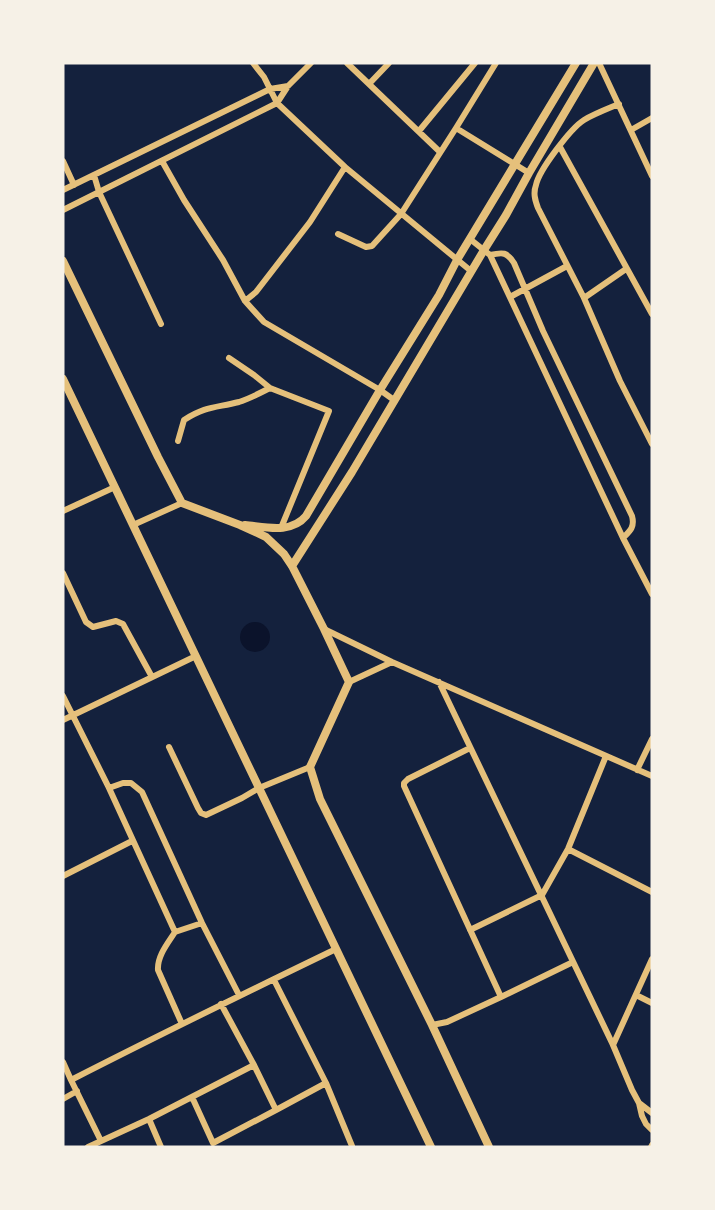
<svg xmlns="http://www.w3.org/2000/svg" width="715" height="1210" font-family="'Fira Sans',sans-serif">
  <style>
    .water { fill: #0b132b }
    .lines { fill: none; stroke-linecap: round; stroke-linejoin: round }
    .minor { stroke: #e5c07b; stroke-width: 6 }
    .tertiary { stroke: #e5c07b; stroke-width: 8 }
  </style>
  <rect width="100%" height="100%" fill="#14213d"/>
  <!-- water -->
  <path class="water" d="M240 637a15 15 0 1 1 30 0a15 15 0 1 1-30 0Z"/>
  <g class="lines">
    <!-- minor -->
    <path class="minor" d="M 253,63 L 264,77 L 277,103 L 345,167 L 471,271
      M 347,63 L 440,152
      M 599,63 L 652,176
      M 369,84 L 389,63
      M 619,104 C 607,109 594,114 584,120 C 571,128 539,170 536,185 C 533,193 535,200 538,208 L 584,298 L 620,381 L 652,444
      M 456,128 L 529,173
      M 631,130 L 652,118
      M 419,131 L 475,63
      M 560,147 L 652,314
      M 63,161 L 74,185
      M 162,161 L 184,200 L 223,260 L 245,301
      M 345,167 L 310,222 L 256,292 L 245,301 L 264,322 L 380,390 L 394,400
      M 94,175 L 99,192 L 161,324
      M 63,190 L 270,89 L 288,86
      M 63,210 L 277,103 L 288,86 L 311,63
      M 338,234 L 366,247 L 372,246 L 401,214 L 456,128 L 496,63
      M 470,239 L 490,255 L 623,538 L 652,594
      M 490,255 C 503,252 507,252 514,263 L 543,331 L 632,516 C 635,527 630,531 623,538
      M 510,297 L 567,266
      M 584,298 L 626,269
      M 229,358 L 254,375 L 270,388
      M 178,441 L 184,420 C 206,406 215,408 239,402 C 249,399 260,393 270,388 L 329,411 L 281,528
      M 63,511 L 115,487
      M 133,525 L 182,503
      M 63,573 L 86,622 L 93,627 L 116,621 L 123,624 L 152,677
      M 324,629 L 392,662 L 652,776
      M 349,682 L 392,662
      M 439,682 L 613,1045 L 632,1090 L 639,1103 L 642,1116 L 646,1124 L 652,1130
      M 63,696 L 109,788 L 123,783 L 131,783 L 142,792 L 202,923 L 239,995
      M 63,720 L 196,656
      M 169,747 L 198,808 L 201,813 L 206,815 L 242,798 L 259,788 L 310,767
      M 470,748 L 408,779 L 404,783 L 404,786 L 501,997
      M 637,770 L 652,739
      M 109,788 L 175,932 L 202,923
      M 568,849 L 652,892
      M 63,876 L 132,841
      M 470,930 L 542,895 L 568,849 L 606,756
      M 175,932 C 168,943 157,956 158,970 L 182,1024
      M 274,980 L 326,1083 L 352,1146
      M 636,995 L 652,1003
      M 221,1004 L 254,1065
      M 432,1025 L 447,1022 L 501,997 L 573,962
      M 613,1045 L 652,959
      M 63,1062 L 71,1080
      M 192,1097 L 213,1143 L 276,1110
      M 63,1099 L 77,1091
      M 639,1103 L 652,1113
      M 149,1119 L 161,1147
      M 101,1141 L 71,1080 C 159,1035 247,992 336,949
      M 88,1147 L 149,1119 L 254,1065 L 276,1110 L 326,1083
      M 651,1147 L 652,1145"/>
    <!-- tertiary -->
    <path class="tertiary" d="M 63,261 L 158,457 L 182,503 L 240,525 L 266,537 L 284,554 L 292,566 L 324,629 L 349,682 L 310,767 L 320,799 L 432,1025 L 489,1147
      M 63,379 L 431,1147
      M 245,525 C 266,527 291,534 306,516 L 380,390 L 439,295 L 457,260 L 576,63
      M 292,566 L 352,472 L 484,250 L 506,215 L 529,173 L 594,63"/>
  </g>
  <!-- border -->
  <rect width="715" height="1210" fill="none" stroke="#f6f1e7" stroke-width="129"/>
</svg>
